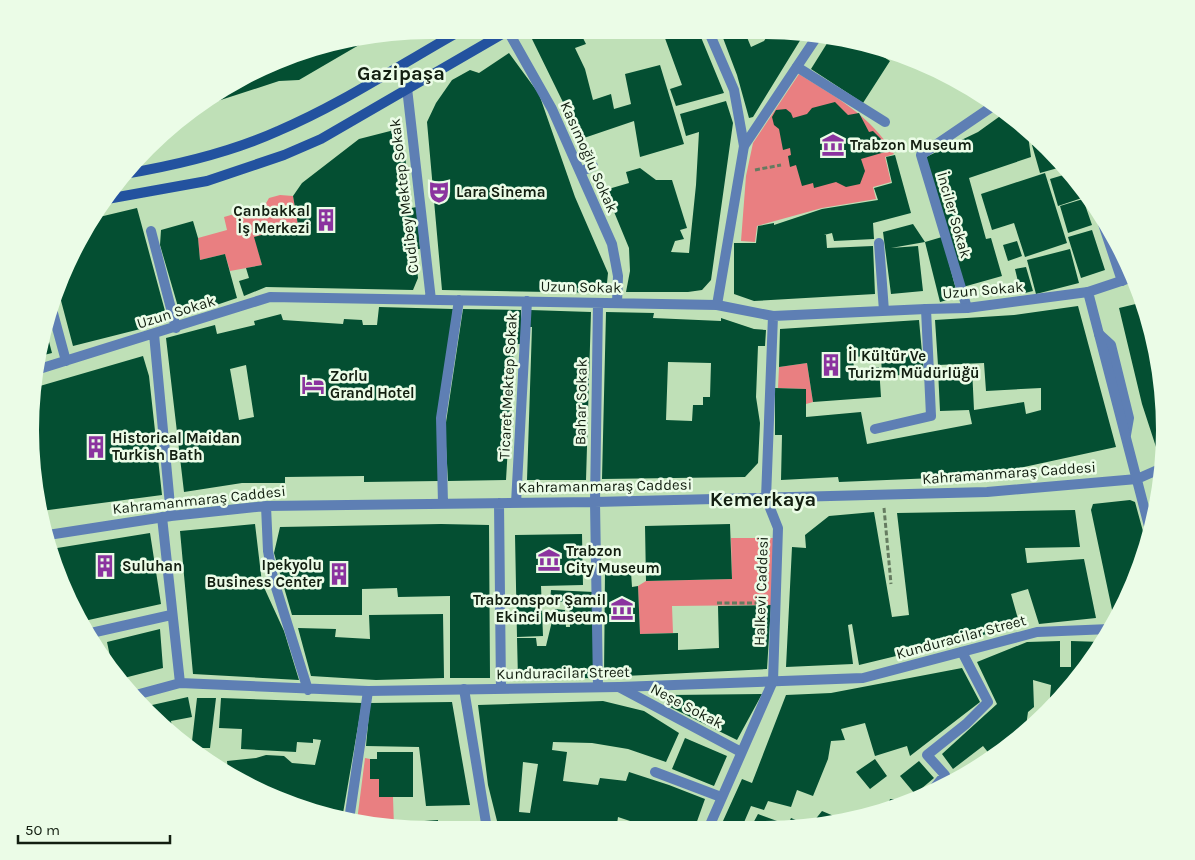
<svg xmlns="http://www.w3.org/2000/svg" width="1195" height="860" font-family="Karla,sans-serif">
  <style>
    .green { fill: #e97f81 }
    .building { fill: #044f32; fill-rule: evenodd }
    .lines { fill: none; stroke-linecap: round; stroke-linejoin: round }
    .path { stroke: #657b60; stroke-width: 3; stroke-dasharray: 5 2.5; stroke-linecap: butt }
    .service { stroke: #5e7fb4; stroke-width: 10 }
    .pedestrian { stroke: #5e7fb4; stroke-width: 10 }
    .minor { stroke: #5e7fb4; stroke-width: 10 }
    .tertiary { stroke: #5e7fb4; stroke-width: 10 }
    .secondary { stroke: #23529f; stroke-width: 10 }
    .labels { text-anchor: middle; stroke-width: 5; stroke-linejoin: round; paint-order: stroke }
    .poi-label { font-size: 15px; font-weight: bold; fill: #121e10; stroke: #ebfce7; text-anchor: start }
    .street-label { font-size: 15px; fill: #121e10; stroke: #ebfce7 }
    .district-label { font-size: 20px; font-weight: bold; fill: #121e10; stroke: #ebfce7 }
  </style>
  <rect width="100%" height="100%" fill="#bfe0b7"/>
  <!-- green -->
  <path class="green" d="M 799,74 C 837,98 870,115 894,154 L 885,157 L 891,182 L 873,187 L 876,199 L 822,208 L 757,226 L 755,242 L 741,241 L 746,176 L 753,143 Z
    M 280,195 L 293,196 L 298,225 L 255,237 L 262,265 L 230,271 L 225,254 L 200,260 L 198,238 L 227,230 L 224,217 L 265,205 L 269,198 Z
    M 807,363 L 813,402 L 806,404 L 806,389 L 778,388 L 779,367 Z
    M 731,538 L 775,538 L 771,605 L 672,606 L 673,633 L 640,634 L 638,586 L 646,581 L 732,579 Z
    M 365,758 L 370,759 L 370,779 L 379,779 L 379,797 L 393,797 L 394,827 L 357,821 Z"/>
  <!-- building -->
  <path class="building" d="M 549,30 L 579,30 L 586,44 L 575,48 L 585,69 L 593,100 L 611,94 L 614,109 L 631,104 L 625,74 L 660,65 L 684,144 L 640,157 L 634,121 L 581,139 L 532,39 Z
    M 662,30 L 698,30 L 724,93 L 676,106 L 670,89 L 682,85 Z
    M 720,30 L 744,30 L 751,47 L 764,41 L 771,31 L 804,34 L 753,117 L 749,118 L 737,75 Z
    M 831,37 L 843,38 L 868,47 L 890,61 L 863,103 L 811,69 Z
    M 371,38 L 299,80 L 279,81 L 196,108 L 208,97 L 326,44 Z
    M 509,53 L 539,94 L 575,197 L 608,273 L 606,293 L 442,290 L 427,122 L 436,103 L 452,80 L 470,70 L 479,73 Z
    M 726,101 L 733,123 L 711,280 L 702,290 L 688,292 L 626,292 L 630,271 L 629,248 L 605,190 L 629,183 L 626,172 L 640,168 L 656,180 L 672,180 L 687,228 L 680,230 L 684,239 L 675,241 L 671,252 L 689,253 L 696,185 L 699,132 L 686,136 L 680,114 Z
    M 835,102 L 848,115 L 859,113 L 869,132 L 873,131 L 881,139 L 885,152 L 861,159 L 865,171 L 860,184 L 846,187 L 836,182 L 814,188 L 813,183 L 802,186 L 796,165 L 790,167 L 788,156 L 791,155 L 790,148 L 783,150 L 779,129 L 774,125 L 772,117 L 776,110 L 786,109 L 791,113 L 793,118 L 807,114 L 812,108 Z
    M 1003,114 L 1028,135 L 1031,157 L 969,178 L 986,239 L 991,238 L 1002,276 L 963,287 L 924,158 L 978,132 Z
    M 402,128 L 411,208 L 417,207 L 420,249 L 415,249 L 418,278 L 413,290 L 266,287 L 244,296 L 239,281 L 249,278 L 246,268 L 262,265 L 254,237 L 298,225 L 293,196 L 302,183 L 359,139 Z
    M 1037,143 L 1062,163 L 1065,166 L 1040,173 L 1032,145 Z
    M 895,155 L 911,213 L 873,223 L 874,239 L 834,241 L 832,233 L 824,235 L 826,235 L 827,248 L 873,246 L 875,294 L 754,301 L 734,294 L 734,243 L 756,243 L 758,226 L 774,223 L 774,225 L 822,209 L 878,200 L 874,188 L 892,183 L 886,157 Z
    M 1045,173 L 1067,243 L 1025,257 L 1014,223 L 992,230 L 981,194 Z
    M 1070,173 L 1077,182 L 1082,198 L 1058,206 L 1050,179 Z
    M 1083,199 L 1092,225 L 1068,233 L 1060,206 Z
    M 137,208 L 168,322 L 73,346 L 59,293 L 71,253 L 95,218 Z
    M 193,221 L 198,238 L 200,260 L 225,254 L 237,298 L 181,317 L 160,245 L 161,230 Z
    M 913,224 L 925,242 L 891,248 L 918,246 L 923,291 L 891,294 L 883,232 Z
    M 1092,230 L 1105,270 L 1081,278 L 1068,237 Z
    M 1114,235 L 1127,264 L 1122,266 L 1113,236 Z
    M 942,237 L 958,297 L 940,302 L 925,242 Z
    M 1017,241 L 1022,256 L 1008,261 L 1003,245 Z
    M 1070,249 L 1079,283 L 1036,294 L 1027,260 Z
    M 1026,267 L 1033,291 L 1021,294 L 1015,269 Z
    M 1144,302 L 1162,378 L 1164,444 L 1156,447 L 1142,404 L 1119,308 Z
    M 1078,306 L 1116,447 L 982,476 L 839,482 L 838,477 L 781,480 L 782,435 L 775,435 L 775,388 L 806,389 L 806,417 L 861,412 L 867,444 L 972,424 L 969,410 L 940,411 L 938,370 L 972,368 L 974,410 L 1024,402 L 1026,414 L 1041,410 L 1041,388 L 986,391 L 984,363 L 938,365 L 935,320 L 1014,315 Z
    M 379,307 L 453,309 L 439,481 L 364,482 L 364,476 L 285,477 L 285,483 L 242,483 L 184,492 L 166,338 L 215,325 L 217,334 L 255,325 L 254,321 L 281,314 L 283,320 L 343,324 L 344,319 L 362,320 L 363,325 L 377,325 ZM 246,365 L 254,417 L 239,420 L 230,369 Z
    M 463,309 L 521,310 L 521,344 L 514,344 L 506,480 L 448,481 L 445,429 Z
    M 530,310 L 591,312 L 586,480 L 527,480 L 532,327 L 529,327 Z
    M 606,312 L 654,313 L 653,318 L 721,321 L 721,318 L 754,329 L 766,330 L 765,346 L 758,346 L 756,397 L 760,423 L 758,463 L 745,477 L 602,479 ZM 668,362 L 711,363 L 710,397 L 703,397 L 703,405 L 693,405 L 692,421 L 666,420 Z
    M 919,320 L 924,374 L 882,376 L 881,355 L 853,357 L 854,369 L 879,367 L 881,397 L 813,402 L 807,363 L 779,367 L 780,329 Z
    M 47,334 L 52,353 L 40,356 Z
    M 143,356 L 149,376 L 162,495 L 41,511 L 33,482 L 33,432 L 38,430 L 33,415 L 33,388 Z
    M 1130,500 L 1135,502 L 1147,546 L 1124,607 L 1116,619 L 1114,619 L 1091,510 L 1093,504 Z
    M 1075,510 L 1080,547 L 1025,548 L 1027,563 L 1084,559 L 1096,618 L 1039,624 L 1028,589 L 1011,594 L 1020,626 L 859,665 L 852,624 L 848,625 L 853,664 L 786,667 L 792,547 L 806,548 L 805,535 L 829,516 L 874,512 L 892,617 L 909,615 L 897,513 Z
    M 255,524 L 262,583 L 284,631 L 299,680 L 193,674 L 180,531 Z
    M 441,524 L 489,525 L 490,678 L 450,678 L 450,596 L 398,597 L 397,588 L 362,589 L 362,615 L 292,615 L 274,553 L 280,527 Z
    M 730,524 L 732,579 L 646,581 L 645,526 Z
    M 150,533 L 161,604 L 84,621 L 61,583 L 51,549 Z
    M 582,534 L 583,585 L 541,586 L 543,636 L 517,637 L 515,535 Z
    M 631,572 L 632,587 L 638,586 L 640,634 L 678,633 L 678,650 L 719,648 L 718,606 L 771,605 L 767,669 L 604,677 L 605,573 Z
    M 551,590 L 594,592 L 593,678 L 518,679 L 517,638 L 536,638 L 537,646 L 546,646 L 555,609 L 565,610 L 566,627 L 570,627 L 569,602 L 550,601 Z
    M 443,614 L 444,678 L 376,680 L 311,676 L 298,628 L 336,629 L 335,637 L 370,639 L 369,615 Z
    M 160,629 L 163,668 L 120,679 L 112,666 L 107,642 Z
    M 1060,641 L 1060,667 L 1071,667 L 1071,641 L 1102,642 L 1082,674 L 1049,709 L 1051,685 L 1033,680 L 1034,707 L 1028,712 L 1025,733 L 991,756 L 983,746 L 953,769 L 942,754 L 997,704 L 977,662 L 1027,642 Z
    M 962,668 L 980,702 L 910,756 L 907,746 L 875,756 L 865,723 L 841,729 L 845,740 L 831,741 L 828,759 L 813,796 L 797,790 L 791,807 L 768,801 L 764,810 L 751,806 L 742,827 L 723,821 L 742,779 L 752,783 L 786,695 L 831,693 Z
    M 762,694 L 737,740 L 668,706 L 671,695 Z
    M 188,697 L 192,717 L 171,721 L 172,727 L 166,728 L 143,707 Z
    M 197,698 L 216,698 L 210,748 L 200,748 L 199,754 L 191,750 Z
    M 221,698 L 362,703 L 342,819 L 326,816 L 259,791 L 255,782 L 244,783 L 228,773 L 227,761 L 256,758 L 266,755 L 284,756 L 292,763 L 315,765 L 321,740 L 313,739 L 313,743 L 297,742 L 296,752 L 241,749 L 242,729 L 219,728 Z
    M 603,701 L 644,711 L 679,733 L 666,762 L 628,749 L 592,743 L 553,742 L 552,750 L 567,752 L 563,781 L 598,785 L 600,778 L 626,781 L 629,772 L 669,785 L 705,799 L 695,827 L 631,828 L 633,822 L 618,817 L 617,824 L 608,823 L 607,828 L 499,829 L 488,785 L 478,705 ZM 523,762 L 538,764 L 530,813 L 519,812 Z
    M 452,702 L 470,805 L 426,806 L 419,747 L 366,746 L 370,703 Z
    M 685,738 L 727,756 L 714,786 L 672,769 Z
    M 377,752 L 413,752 L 413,797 L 379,797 L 379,779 L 370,779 L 370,759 L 377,759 Z
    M 875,759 L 887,776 L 870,789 L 856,772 Z
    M 919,761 L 934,778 L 915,794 L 900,776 Z
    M 890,799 L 906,800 L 888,805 Z
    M 822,811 L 841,819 L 817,827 L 751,827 L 758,814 L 788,825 L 791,818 L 810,826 Z
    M 438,820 L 438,826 L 481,821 L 482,829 L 397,828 L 397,823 Z"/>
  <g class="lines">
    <!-- path -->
    <path class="path" d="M 755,170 L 781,165
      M 884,508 L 891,584
      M 717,603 L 760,603"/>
    <!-- service -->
    <path class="service" d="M 797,67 L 885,122
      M 967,308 L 921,155 L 993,106
      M 1099,334 L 1111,345 L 1129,418 L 1126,435
      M 875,429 L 931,416 L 926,309
      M 655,772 L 721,797"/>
    <!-- pedestrian -->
    <path class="pedestrian" d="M 508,31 L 552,109 L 612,244 L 618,276 L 617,303
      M 407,88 L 431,300
      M 580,172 L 593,166
      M 151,231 L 176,328
      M 879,243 L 884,311
      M 717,305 L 744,146
      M 53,313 L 66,361
      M 154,334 L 171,516
      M 36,370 L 270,297 L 717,305 L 773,316 L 926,309
      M 766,498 L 773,316
      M 499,503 L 501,689
      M 516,503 L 527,301
      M 443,504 L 441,418 L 459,300
      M 266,506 L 268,551 L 273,578 L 308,690
      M 162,517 L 180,683
      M 48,535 L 171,516 L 266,506 L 595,502 L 987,492 L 1137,479
      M 91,633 L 171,615
      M 598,687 L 595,502 L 598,303
      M 132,696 L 180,683 L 368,691 L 619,687 L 863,678 L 1037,632 L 1110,629"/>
    <!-- minor -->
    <path class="minor" d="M 708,30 L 734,90 L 744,146
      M 744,146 L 818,35
      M 1100,215 L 1122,281
      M 926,309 L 967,308 L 1088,292
      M 619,687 L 741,752
      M 464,689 L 487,829
      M 931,792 L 945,775 L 927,755 L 966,724 L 988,702 L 962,652
      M 349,820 L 368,691
      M 709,827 L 773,681 L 778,528 L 766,498"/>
    <!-- tertiary -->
    <path class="tertiary" d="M 1133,277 L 1088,292 L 1151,534
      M 1137,479 L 1162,468"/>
    <!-- secondary -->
    <path class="secondary" d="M 124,174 C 178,165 229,153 278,131 C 342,104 401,64 462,30
      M 107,199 L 207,181 L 284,155 L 321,139 L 509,30"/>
  </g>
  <!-- icons -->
  <defs>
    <symbol id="museum-bare" viewBox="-9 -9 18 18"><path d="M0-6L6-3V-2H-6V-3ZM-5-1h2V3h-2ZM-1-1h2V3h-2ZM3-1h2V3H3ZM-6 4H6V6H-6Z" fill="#8b339f" stroke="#ebfce7" stroke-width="2.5" paint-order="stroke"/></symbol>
    <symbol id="theatre-bare" viewBox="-9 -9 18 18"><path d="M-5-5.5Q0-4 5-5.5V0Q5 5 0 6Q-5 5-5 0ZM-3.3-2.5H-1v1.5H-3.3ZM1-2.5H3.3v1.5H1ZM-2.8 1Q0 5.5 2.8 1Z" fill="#8b339f" stroke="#ebfce7" stroke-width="2.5" paint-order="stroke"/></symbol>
    <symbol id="building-bare" viewBox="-9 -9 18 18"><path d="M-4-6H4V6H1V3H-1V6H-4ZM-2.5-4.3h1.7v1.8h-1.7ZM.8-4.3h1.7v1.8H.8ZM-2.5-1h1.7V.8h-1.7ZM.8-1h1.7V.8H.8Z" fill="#8b339f" stroke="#ebfce7" stroke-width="2.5" paint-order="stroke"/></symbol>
    <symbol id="hotel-bare" viewBox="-9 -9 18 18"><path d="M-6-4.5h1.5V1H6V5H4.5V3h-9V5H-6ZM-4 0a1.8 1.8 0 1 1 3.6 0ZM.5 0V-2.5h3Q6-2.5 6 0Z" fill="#8b339f" stroke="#ebfce7" stroke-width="2.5" paint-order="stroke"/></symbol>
  </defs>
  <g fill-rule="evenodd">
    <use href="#museum-bare" x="817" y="129" width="32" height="32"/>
    <use href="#theatre-bare" x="423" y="176" width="32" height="32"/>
    <use href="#building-bare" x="310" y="204" width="32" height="32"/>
    <use href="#building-bare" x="815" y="349" width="32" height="32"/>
    <use href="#hotel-bare" x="297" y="369" width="32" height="32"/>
    <use href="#building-bare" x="80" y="431" width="32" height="32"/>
    <use href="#museum-bare" x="533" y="544" width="32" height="32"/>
    <use href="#building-bare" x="89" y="550" width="32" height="32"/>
    <use href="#building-bare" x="323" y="558" width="32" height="32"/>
    <use href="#museum-bare" x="606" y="593" width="32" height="32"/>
  </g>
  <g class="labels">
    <!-- poi labels -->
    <g class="poi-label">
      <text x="850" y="150">Trabzon Museum</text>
      <text x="456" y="197">Lara Sinema</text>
      <text x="310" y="216" text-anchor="end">Canbakkal<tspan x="310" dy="17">İş Merkezi</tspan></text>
      <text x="848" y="361">İl Kültür Ve<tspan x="848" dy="17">Turizm Müdürlüğü</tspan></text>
      <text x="330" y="381">Zorlu<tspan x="330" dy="17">Grand Hotel</tspan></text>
      <text x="112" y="443">Historical Maidan<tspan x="112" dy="17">Turkish Bath</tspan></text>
      <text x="566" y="556">Trabzon<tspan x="566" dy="17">City Museum</tspan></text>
      <text x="322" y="570" text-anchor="end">Ipekyolu<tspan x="322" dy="17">Business Center</tspan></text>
      <text x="122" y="571">Suluhan</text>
      <text x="606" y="605" text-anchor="end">Trabzonspor Şamil<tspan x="606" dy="17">Ekinci Museum</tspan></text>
    </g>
    <!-- street labels -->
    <g class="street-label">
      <text transform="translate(589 157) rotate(66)" y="5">Kasımoğlu Sokak</text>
      <text transform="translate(404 196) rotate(-97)" y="5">Cudibey Mektep Sokak</text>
      <text transform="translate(954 215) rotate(74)" y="5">İnciler Sokak</text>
      <text transform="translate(581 287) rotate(1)" y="5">Uzun Sokak</text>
      <text transform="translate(983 290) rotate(-5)" y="5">Uzun Sokak</text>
      <text transform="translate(176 312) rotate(-17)" y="5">Uzun Sokak</text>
      <text transform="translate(508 386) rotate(-87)" y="5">Ticaret Mektep Sokak</text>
      <text transform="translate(581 402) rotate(-89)" y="5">Bahar Sokak</text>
      <text transform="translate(1009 473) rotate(-4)" y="5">Kahramanmaraş Caddesi</text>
      <text transform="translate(605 486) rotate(-1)" y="5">Kahramanmaraş Caddesi</text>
      <text transform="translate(199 500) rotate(-6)" y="5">Kahramanmaraş Caddesi</text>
      <text transform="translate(761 591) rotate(-88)" y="5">Halkevi Caddesi</text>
      <text transform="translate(961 637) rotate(-15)" y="5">Kunduracilar Street</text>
      <text transform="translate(563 673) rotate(-1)" y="5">Kunduracilar Street</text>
      <text transform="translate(687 706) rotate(28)" y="5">Neşe Sokak</text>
    </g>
    <!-- district labels -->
    <g class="district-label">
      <text x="401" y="80">Gazipaşa</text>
      <text x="763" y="506">Kemerkaya</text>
    </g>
  </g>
  <!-- crop -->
  <path d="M0 0H1195V860H0ZM430 39H765A391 391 0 0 1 1156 430V430A391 391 0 0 1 765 821H430A391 391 0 0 1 39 430V430A391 391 0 0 1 430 39Z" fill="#ebfce7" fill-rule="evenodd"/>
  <!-- scale -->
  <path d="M18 835v8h152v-8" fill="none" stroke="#121e10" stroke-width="2.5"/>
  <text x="25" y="835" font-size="15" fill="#121e10" stroke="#ebfce7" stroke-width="4" paint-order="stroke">50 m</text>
</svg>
